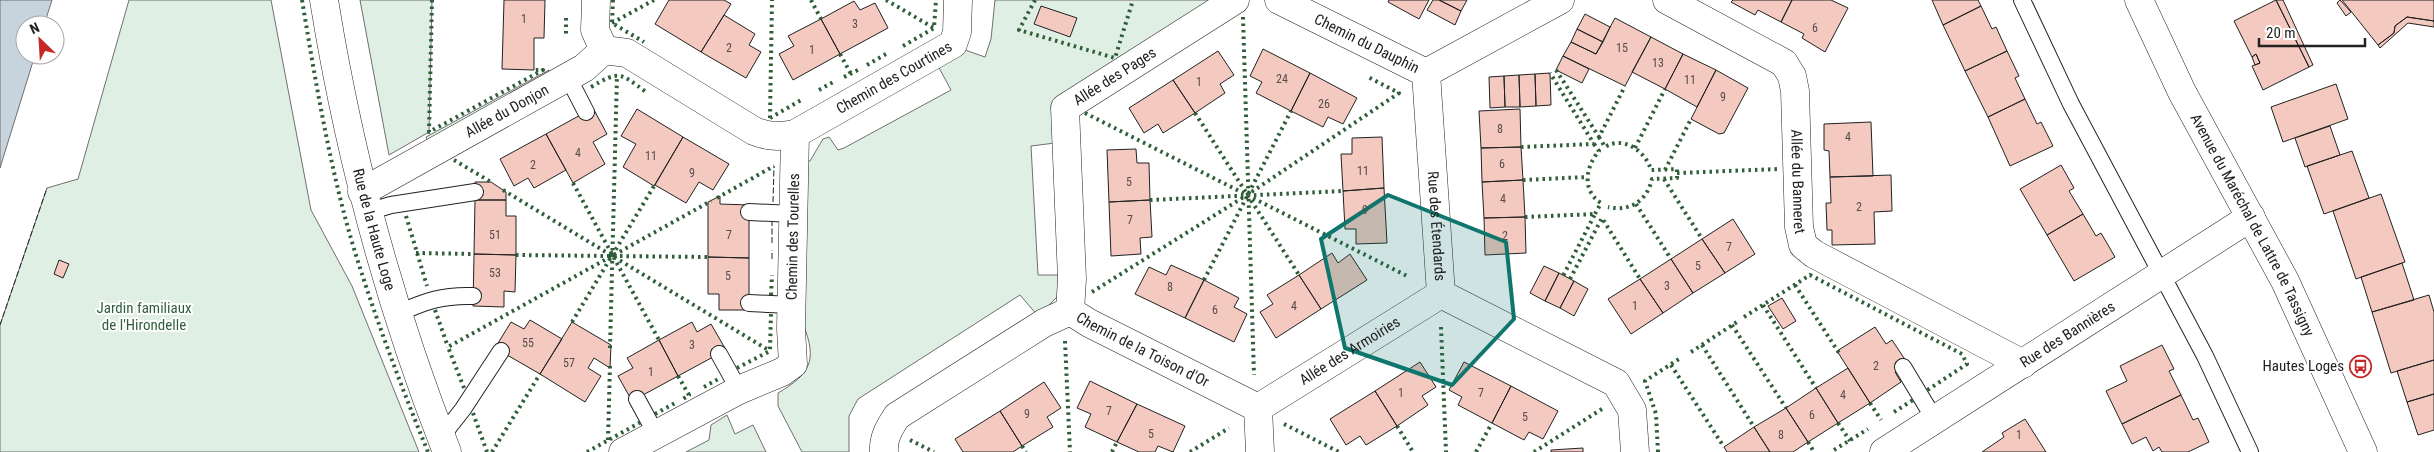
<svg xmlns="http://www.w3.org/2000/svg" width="2434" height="452" font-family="'Roboto Condensed',sans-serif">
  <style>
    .green { fill: #e0efe3; stroke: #6f6f6f }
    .water { fill: #c7d3dd; stroke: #6f6f6f }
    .building { fill: #f3c9c0; stroke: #222 }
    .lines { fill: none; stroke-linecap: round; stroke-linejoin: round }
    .lane-casing { stroke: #222; stroke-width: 18 }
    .street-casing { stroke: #222; stroke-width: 29 }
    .secondary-casing { stroke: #222; stroke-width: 29 }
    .lane { stroke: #fff; stroke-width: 16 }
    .street { stroke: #fff; stroke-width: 28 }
    .secondary { stroke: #fff; stroke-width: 28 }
    .hedge { stroke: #2f5e38; stroke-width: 4; stroke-dasharray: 2.5 4; stroke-linecap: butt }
    .fence { stroke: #222; stroke-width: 1; stroke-dasharray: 6 2.5; stroke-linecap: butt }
    .marked { fill: #0f766e; fill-opacity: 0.2; stroke: #0f766e; stroke-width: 4; stroke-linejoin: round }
    .labels { text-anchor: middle; stroke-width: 4; stroke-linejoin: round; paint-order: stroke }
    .number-label { font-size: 12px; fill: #564c4a }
    .street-label { font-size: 15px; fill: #222; stroke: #fff }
    .park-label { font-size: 15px; fill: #2f5e38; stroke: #fff }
    .poi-label { font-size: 15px; fill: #222; stroke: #fff; text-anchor: end }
  </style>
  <rect width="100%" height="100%" fill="#fff"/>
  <!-- green -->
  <path class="green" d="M 129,0 L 271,0 L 311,210 L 352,286 L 419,452 L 0,452 L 0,325 L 47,188 L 78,179 Z
    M 360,0 L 432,0 L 429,132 L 389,155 Z
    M 995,0 L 1218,0 L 1051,105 L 1055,143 L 1031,146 L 1038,275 L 1062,275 L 1058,296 L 1038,316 L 1020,295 L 858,399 L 849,416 L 849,452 L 802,452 L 778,406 L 778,393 C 810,374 818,361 803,324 L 803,162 L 810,161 L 823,139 L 829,137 L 838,150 L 844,148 L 951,90 L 938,66 L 962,49 L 985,57 L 991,39 Z
    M 549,70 L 549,77 L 428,142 L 426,137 Z
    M 727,415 L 735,434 L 753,425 L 766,452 L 686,452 L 709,440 L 711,425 Z"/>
  <!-- water -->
  <path class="water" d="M 0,0 L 52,0 L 44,25 L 25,25 L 25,55 L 35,55 L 0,168 Z"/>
  <!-- building -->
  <path class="building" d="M 504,0 L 545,0 L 544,38 L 534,38 L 534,70 L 502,69 Z
    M 669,0 L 724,0 L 731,4 L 701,52 L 655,24 Z
    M 1389,0 L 1429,0 L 1419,19 L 1388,2 Z
    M 1433,0 L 1439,0 L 1461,11 L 1455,25 L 1427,10 Z
    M 1439,0 L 1467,0 L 1461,11 Z
    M 1733,0 L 1792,0 L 1781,22 L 1758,10 L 1755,15 L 1731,2 Z
    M 1792,0 L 1831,0 L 1848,8 L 1825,52 L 1802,38 L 1804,34 L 1781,22 Z
    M 1932,0 L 1978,0 L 1981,6 L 1943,25 Z
    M 2276,0 L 2283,0 L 2313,65 L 2309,67 Z
    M 2276,0 L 2309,67 L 2263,90 L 2252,66 L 2260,63 L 2256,54 L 2252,57 L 2234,21 Z
    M 2340,0 L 2351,12 L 2346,16 L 2337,3 Z
    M 2342,0 L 2434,0 L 2434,21 L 2407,17 L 2395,26 L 2394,33 L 2378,45 Z
    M 854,1 L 860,10 L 875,3 L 888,28 L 840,54 L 821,19 Z
    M 1041,6 L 1077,18 L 1070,37 L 1034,24 Z
    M 1981,6 L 1992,29 L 1996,27 L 2007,51 L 1965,71 L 1943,25 Z
    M 1585,14 L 1610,27 L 1603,42 L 1577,29 Z
    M 724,15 L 755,34 L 749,45 L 761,52 L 746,78 L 701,52 Z
    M 2407,17 L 2434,21 L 2434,27 L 2408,23 L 2380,48 L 2378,45 L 2394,33 L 2395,26 Z
    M 1615,18 L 1651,37 L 1625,86 L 1563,56 L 1571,42 L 1596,54 Z
    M 821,19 L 840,54 L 793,80 L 779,54 L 794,46 L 788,36 Z
    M 1577,29 L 1603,42 L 1596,54 L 1571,42 Z
    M 1651,37 L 1683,54 L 1665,89 L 1632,72 Z
    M 1263,49 L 1310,73 L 1291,111 L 1256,93 L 1262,82 L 1250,76 Z
    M 1218,51 L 1234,75 L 1220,84 L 1225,93 L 1195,113 L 1173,80 Z
    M 2007,51 L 2019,76 L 2015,78 L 2025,99 L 1988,117 L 1965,71 Z
    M 1683,54 L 1716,70 L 1697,107 L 1665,89 Z
    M 2256,54 L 2260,63 L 2255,65 L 2252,57 Z
    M 1563,56 L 1589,69 L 1582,83 L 1556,70 Z
    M 1716,70 L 1748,88 L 1724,133 L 1719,134 L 1691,119 Z
    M 1310,73 L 1357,98 L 1343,124 L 1328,117 L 1323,127 L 1291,111 Z
    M 1550,73 L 1551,105 L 1536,106 L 1535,74 Z
    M 1535,74 L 1536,106 L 1520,107 L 1519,75 Z
    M 1519,75 L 1520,107 L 1505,107 L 1504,76 Z
    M 1504,76 L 1505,107 L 1490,108 L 1489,77 Z
    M 1173,80 L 1195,113 L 1163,133 L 1158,124 L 1144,133 L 1129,108 Z
    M 2336,84 L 2348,119 L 2283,142 L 2271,107 Z
    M 2025,99 L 2037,124 L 2041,122 L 2053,146 L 2010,166 L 1988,117 Z
    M 593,108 L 607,134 L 593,142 L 605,164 L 573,183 L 546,134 Z
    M 637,109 L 683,137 L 654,186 L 623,167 L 636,144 L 621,136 Z
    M 1520,109 L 1521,147 L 1481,148 L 1479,111 Z
    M 1871,122 L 1873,176 L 1830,177 L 1829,151 L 1824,150 L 1824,124 Z
    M 2330,126 L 2340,155 L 2305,167 L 2295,138 Z
    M 546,134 L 566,170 L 534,188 L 528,178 L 514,186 L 500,159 Z
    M 683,137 L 729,164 L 713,190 L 699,182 L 686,203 L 655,185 Z
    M 1382,137 L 1384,188 L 1343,191 L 1341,154 L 1352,154 L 1352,138 Z
    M 1521,147 L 1523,180 L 1482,182 L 1481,148 Z
    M 1136,149 L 1137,163 L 1149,163 L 1150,200 L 1109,202 L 1107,150 Z
    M 2352,151 L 2369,198 L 2324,214 L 2307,166 Z
    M 2061,165 L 2074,188 L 2069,191 L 2083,214 L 2047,235 L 2020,189 Z
    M 1891,175 L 1892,211 L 1874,212 L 1875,244 L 1832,245 L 1832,230 L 1827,230 L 1826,203 L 1831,203 L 1830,177 Z
    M 1523,180 L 1525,217 L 1484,218 L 1482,182 Z
    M 475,182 L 491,182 L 506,192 L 506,200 L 475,200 Z
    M 1384,188 L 1387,243 L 1356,244 L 1356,229 L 1345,229 L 1343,191 Z
    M 2381,194 L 2405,262 L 2356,279 L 2333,211 Z
    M 720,196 L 720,204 L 749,205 L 749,258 L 708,257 L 708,202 Z
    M 475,200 L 506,200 L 506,216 L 516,216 L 516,255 L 474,254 Z
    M 1150,200 L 1152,237 L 1140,238 L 1141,254 L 1111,256 L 1109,202 Z
    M 2083,214 L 2096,236 L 2101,233 L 2115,257 L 2074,281 L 2047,235 Z
    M 1525,217 L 1526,253 L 1485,255 L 1484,218 Z
    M 1733,219 L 1755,254 L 1725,273 L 1702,239 Z
    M 1702,239 L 1725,273 L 1693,293 L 1671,259 Z
    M 1332,253 L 1338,263 L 1350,254 L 1367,280 L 1321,309 L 1299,275 Z
    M 474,254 L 516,255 L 515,292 L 504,291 L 504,307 L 473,306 Z
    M 708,257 L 749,258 L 749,310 L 719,310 L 719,294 L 708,294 Z
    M 1671,259 L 1693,293 L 1663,313 L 1640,279 Z
    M 59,260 L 69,264 L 63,278 L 54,274 Z
    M 2402,263 L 2414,300 L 2372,312 L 2361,277 Z
    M 1171,265 L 1204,280 L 1185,318 L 1135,294 L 1149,267 L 1166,275 Z
    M 1544,266 L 1559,273 L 1545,301 L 1530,293 Z
    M 1559,273 L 1574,281 L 1560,308 L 1545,301 Z
    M 1299,275 L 1321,309 L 1276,338 L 1260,312 L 1273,304 L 1267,295 Z
    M 1640,279 L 1663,313 L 1631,334 L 1608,299 Z
    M 1204,280 L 1239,298 L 1234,307 L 1247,314 L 1234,342 L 1185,318 Z
    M 1574,281 L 1588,289 L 1574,316 L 1560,308 Z
    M 2429,295 L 2434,312 L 2434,360 L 2391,373 L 2372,312 Z
    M 1782,298 L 1796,321 L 1783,329 L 1768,306 Z
    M 530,320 L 562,339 L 540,374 L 495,348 L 511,322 L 524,329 Z
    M 572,322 L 611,345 L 610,368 L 594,358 L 588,368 L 601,376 L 585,402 L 540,374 Z
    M 692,322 L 697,332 L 711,324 L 726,350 L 678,376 L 659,340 Z
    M 1875,327 L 1886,344 L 1892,340 L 1908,364 L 1895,372 L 1901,382 L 1870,403 L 1837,351 Z
    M 659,340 L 678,376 L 632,401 L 618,376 L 633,368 L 627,358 Z
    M 2162,345 L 2174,369 L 2169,371 L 2181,395 L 2122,424 L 2106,391 L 2127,381 L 2120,366 Z
    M 2434,360 L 2434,394 L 2407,402 L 2397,371 Z
    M 1420,362 L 1436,387 L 1422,396 L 1428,405 L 1397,426 L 1375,391 Z
    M 1464,362 L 1511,386 L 1492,423 L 1458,405 L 1462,397 L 1449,390 Z
    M 1848,368 L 1870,403 L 1838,423 L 1816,388 Z
    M 1090,381 L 1137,404 L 1117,442 L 1085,427 L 1091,414 L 1077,408 Z
    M 1044,382 L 1061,408 L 1047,417 L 1053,427 L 1022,446 L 1000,411 Z
    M 1511,386 L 1558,411 L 1543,439 L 1529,432 L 1524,440 L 1492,423 Z
    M 1816,388 L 1838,423 L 1808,442 L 1786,408 Z
    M 1375,391 L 1397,426 L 1366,445 L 1360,436 L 1346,445 L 1330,419 Z
    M 2434,394 L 2434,430 L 2418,435 L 2407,402 Z
    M 2181,395 L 2193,420 L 2198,418 L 2209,442 L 2188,452 L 2162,452 L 2159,447 L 2153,451 L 2146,437 L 2132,444 L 2122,424 Z
    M 1137,404 L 1185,426 L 1173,452 L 1158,446 L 1155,452 L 1139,452 L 1117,442 Z
    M 1786,408 L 1808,442 L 1793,452 L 1770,452 L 1754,427 Z
    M 1000,411 L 1022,446 L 1013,452 L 963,452 L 955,439 Z
    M 2025,419 L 2046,452 L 1982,452 L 2004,437 L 2002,433 Z
    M 1754,427 L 1770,452 L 1727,452 L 1724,447 Z
    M 1583,448 L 1583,452 L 1551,452 L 1551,450 Z"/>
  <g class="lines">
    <defs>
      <path id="lane" d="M 2022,0 L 2071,104 L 2205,356 L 2250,452
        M 568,77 L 586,112
        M 367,212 L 391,205 L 475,192
        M 749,212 L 793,214
        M 749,303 L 791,305
        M 397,314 C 425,301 443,295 473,296
        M 719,354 L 739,390
        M 1903,367 L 1935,420
        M 637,399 L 656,434
        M 441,437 L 463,409 L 501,351"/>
      <g id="street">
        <path id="s1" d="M 324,0 C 349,155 389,305 447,452"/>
        <path id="s2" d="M 1279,0 L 1426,73"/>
        <path id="s3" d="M 1560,0 L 1426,73 L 1441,294 L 1616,383 L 1632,410 L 1635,452"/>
        <path id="s4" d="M 1667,0 L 1784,63 L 1792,76 L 1795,91 L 1799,227 L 1803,245 L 1814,254 L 2023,364"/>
        <path id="s5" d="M 604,50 L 627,53 L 754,131 C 769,137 779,137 795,134 L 953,44 L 957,32 L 958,0"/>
        <path id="s6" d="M 362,192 L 584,68 L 604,50 L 595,30 L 596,0"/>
        <path id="s7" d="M 1070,311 L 1072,279 L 1065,108 L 1235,0"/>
        <path id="s8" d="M 1258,408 L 1441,294"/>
        <path id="s9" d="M 623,452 L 739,390 L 782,372 L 793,364 L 791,329 L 795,134"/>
        <path id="s10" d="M 884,452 C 883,438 889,428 897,416 L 1044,323 L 1070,311 L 1089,323 L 1258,408 L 1260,452"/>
        <path id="s11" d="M 1884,452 L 2251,217"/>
      </g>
      <g id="secondary">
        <path id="s12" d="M 2139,0 L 2182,92 L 2285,281 L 2363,452"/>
      </g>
    </defs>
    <!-- lane casing -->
    <use href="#lane" class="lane-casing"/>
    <!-- street casing -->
    <use href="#street" class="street-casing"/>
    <!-- secondary casing -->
    <use href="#secondary" class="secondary-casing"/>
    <!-- lane -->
    <use href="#lane" class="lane"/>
    <!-- street -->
    <use href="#street" class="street"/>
    <!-- secondary -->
    <use href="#secondary" class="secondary"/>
    <!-- hedge -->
    <path class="hedge" d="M 302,0 C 316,84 330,170 355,252 C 376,320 401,386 428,452
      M 432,0 L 429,132 L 543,70 L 534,70
      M 613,0 L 612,23 L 644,42
      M 811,0 L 821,19
      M 886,0 L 934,28
      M 1035,0 L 1019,30 L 1115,58 L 1133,0
      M 1243,17 L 1254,375
      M 566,18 L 566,37
      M 612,23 L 654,0
      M 903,46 L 934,28 L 936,0
      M 840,54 L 851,74
      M 867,65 L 886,54
      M 1556,70 L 1599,137 L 1625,86
      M 844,77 L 858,70
      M 591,87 C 620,70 620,73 646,92
      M 819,90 L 835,81
      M 1085,113 L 1409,277
      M 1195,113 L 1299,275
      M 770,118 L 772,0
      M 770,118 L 803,99
      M 1599,137 L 1605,147 C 1624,135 1646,152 1651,170 L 1677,169 L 1677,178 L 1652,179 C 1647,201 1630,212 1608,207
      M 1594,144 L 1599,151 C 1586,166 1581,190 1601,203 L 1595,214
      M 1521,147 L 1594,144 L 1550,73
      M 1635,148 L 1665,89
      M 454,160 L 491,182
      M 1665,170 L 1691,119
      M 1677,173 L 1779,169
      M 1664,179 L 1702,239
      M 1523,180 L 1587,177
      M 573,183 L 659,340
      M 503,190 L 770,351
      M 717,198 L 774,166
      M 1150,200 L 1343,191
      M 1636,204 L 1671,259
      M 406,216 L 427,286
      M 1525,217 L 1595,214 L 1563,276
      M 416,253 L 474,254
      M 516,255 L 708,257
      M 1570,279 L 1602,218 L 1640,279
      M 1204,280 L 1291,111
      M 1795,285 L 1839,353
      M 1092,292 L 1247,195 L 1399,93 L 1368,77
      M 771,295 L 772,275
      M 1763,305 L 1816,388
      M 435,310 L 448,347
      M 1744,317 L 1810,275 L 1962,354 L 1967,364 L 1926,391
      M 572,322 L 654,186
      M 1732,325 L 1786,408
      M 1441,327 L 1446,452
      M 1065,341 L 1070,452
      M 1702,345 L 1754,427
      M 610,348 L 617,75
      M 1691,352 L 1737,322
      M 1671,365 L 1724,447
      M 737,368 L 770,351 L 771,313
      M 678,376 L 689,395 L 683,399
      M 704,387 L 720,378
      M 464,388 L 448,347 L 711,201
      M 1870,403 L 1881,420
      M 1894,412 L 1913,400
      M 473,413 L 487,452
      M 655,414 L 675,403
      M 1838,423 L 1850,441
      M 1284,424 L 1339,452
      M 1397,426 L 1413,452
      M 608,440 L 610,365
      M 910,440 L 934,452
      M 1808,442 L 1814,452
      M 1022,446 L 1026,452
      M 1834,450 L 1868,429
      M 492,452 L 540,374
      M 587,452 L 641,422
      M 1112,452 L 1117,442
      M 1190,452 L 1229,428
      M 1476,452 L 1492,423
      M 1534,452 L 1602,409
      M 1658,452 L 1656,414 L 1645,381 L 1682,357"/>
    <!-- fence -->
    <path class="fence" d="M 773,202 L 774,166
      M 772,243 L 772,222
      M 772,259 L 772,250
      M 0,325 L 47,188"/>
  </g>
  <!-- marked area -->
  <path class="marked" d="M 1388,195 L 1506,242 L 1514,319 L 1452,385 L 1345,348 L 1321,239 Z"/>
  <!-- icons -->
  <defs>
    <symbol id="bus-ring" viewBox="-11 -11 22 22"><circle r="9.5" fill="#fff" stroke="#c62828" stroke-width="1.5"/><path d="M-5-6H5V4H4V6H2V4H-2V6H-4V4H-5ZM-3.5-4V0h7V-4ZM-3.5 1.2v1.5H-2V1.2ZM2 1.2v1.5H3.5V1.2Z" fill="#c62828"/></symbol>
  </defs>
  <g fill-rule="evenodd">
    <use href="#bus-ring" x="2348" y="354" width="25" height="25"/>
  </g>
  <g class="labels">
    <!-- number labels -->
    <g class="number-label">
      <text x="524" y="23">1</text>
      <text x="855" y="28">3</text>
      <text x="1815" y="32">6</text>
      <text x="729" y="52">2</text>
      <text x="1622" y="52">15</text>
      <text x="812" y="54">1</text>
      <text x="1658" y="67">13</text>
      <text x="1282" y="83">24</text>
      <text x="1690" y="84">11</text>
      <text x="1199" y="86">1</text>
      <text x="1723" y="101">9</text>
      <text x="1324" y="108">26</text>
      <text x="1500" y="133">8</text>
      <text x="1848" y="141">4</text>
      <text x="578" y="157">4</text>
      <text x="651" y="160">11</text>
      <text x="1502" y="168">6</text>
      <text x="533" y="169">2</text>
      <text x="1363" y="175">11</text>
      <text x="692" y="177">9</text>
      <text x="1129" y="186">5</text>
      <text x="1503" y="203">4</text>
      <text x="1859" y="211">2</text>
      <text x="1365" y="214">9</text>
      <text x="1130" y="224">7</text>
      <text x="495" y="239">51</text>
      <text x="729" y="239">7</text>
      <text x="1505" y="240">2</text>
      <text x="1729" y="251">7</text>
      <text x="1698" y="270">5</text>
      <text x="495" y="277">53</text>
      <text x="728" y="280">5</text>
      <text x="1667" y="290">3</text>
      <text x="1170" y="291">8</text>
      <text x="1294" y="310">4</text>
      <text x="1635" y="310">1</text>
      <text x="1215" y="314">6</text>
      <text x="528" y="347">55</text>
      <text x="692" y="349">3</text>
      <text x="569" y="367">57</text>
      <text x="1876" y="370">2</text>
      <text x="651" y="376">1</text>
      <text x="1401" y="397">1</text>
      <text x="1481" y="397">7</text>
      <text x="1843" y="399">4</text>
      <text x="1109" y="415">7</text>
      <text x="1027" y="418">9</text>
      <text x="1812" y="419">6</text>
      <text x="1525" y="421">5</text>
      <text x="1151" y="438">5</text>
      <text x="1781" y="439">8</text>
      <text x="2019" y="439">1</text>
    </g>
    <!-- street labels -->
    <g class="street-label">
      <text dy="5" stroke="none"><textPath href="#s2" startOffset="98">Chemin du Dauphin</textPath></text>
      <text dy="5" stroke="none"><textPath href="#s7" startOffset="262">Allée des Pages</textPath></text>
      <text dy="5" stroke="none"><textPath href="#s5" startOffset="328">Chemin des Courtines</textPath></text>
      <text dy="5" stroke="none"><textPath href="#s6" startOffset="166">Allée du Donjon</textPath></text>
      <text dy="5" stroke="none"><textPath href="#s4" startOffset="254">Allée du Banneret</textPath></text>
      <text dy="5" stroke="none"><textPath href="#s12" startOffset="252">Avenue du Maréchal de Lattre de Tassigny</textPath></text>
      <text dy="5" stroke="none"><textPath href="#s3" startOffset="306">Rue des Étendards</textPath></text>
      <text dy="5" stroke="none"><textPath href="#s1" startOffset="235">Rue de la Haute Loge</textPath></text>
      <text dy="5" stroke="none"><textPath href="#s9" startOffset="319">Chemin des Tourelles</textPath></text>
      <text dy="5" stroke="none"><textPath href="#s11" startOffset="218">Rue des Bannières</textPath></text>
      <text dy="5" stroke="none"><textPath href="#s10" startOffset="324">Chemin de la Toison d'Or</textPath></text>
      <text dy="5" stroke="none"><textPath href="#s8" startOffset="108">Allée des Armoiries</textPath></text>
    </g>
    <!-- park labels -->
    <g class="park-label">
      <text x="144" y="313">Jardin familiaux<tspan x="144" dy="17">de l'Hirondelle</tspan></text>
    </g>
    <!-- poi labels -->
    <g class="poi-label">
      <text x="2344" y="371">Hautes Loges</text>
    </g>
  </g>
  <!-- north arrow -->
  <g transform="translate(40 40) rotate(335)"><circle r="24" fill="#ffffff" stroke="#a7a7a7"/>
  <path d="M0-4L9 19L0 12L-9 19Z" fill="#c62828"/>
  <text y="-8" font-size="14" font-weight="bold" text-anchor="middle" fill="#222222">N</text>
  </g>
  <!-- scale -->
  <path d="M2259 38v8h106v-8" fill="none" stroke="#222222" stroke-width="2.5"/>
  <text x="2266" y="38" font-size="15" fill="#222222" stroke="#ffffff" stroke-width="4" paint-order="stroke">20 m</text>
</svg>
